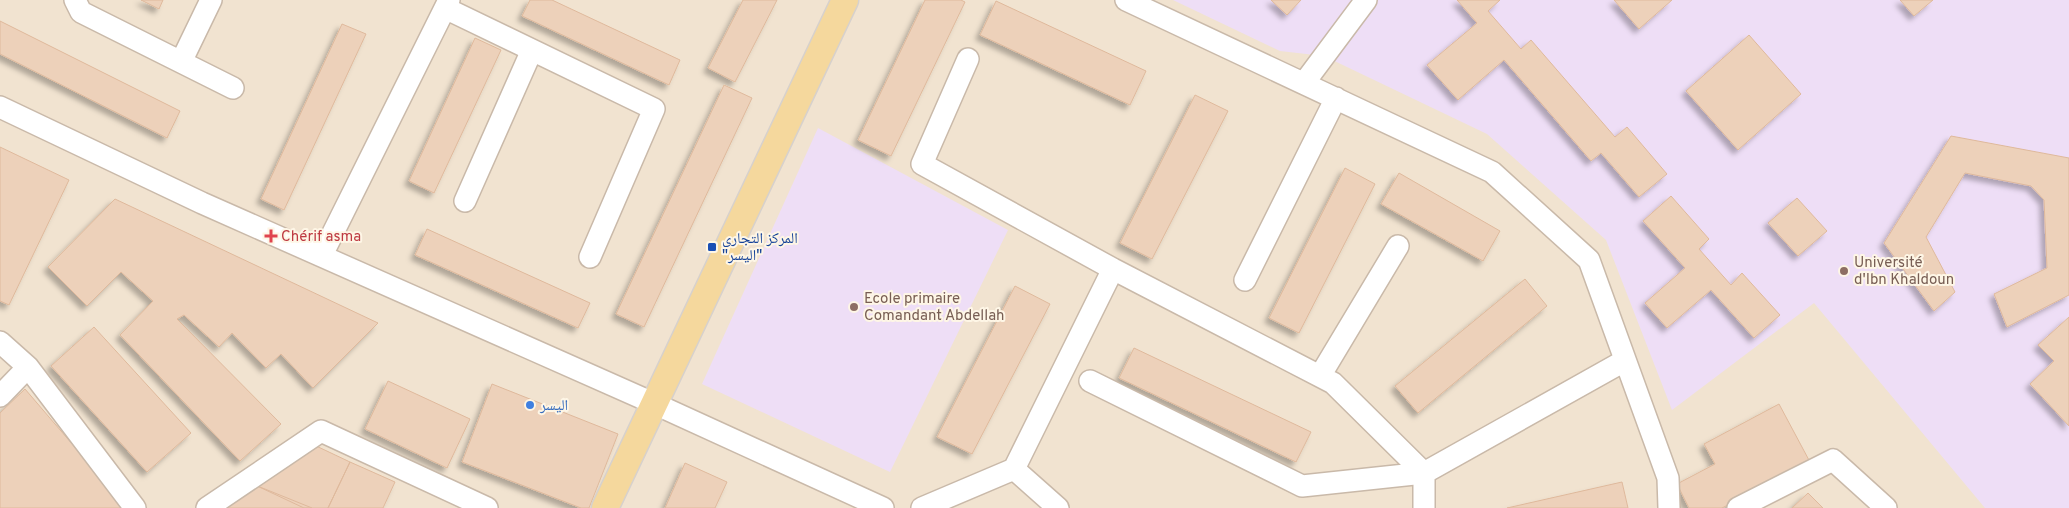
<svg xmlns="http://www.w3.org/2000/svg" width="2069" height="508" font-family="Overpass,'Noto Naskh Arabic',sans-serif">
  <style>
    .residential { fill: #f1e3d0 }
    .education { fill: #eedef6 }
    .building { fill: #edd1ba; stroke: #dfb99c; filter: url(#shadow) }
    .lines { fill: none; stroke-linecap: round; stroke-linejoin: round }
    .minor-casing { stroke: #c9b9a9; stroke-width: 24 }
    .major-casing { stroke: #d7d1cc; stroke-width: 29 }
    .minor { stroke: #fff; stroke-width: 21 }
    .major { stroke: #f5d89d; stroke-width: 26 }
    .health-dot { fill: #e0444e; stroke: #fef6e6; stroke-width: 2 }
    .transit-dot { fill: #1a4fb4; stroke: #fef6e6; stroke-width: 2 }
    .education-dot { fill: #8d6e63; stroke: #fef6e6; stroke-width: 2 }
    .shop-dot { fill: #3f7fe0; stroke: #fef6e6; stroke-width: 2 }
    .labels { text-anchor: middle; stroke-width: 4; stroke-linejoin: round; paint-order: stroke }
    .health-label { font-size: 15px; fill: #be3a42; stroke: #fef6e6; text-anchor: start }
    .transit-label { font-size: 15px; fill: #164399; stroke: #fef6e6; text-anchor: start }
    .education-label { font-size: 15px; fill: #785e54; stroke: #fef6e6; text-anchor: start }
    .shop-label { font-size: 15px; fill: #366cbe; stroke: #fef6e6; text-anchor: start }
  </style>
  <defs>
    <filter id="shadow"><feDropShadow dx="-4.5" dy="4.5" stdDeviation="2.5" flood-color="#0004"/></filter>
  </defs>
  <rect width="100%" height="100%" fill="#faf1e1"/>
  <!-- residential -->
  <path class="residential" d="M 0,0 L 2069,0 L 2069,508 L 0,508 Z"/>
  <!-- education -->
  <path class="education" d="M 1173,0 L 2069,0 L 2069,508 L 1985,508 L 1814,303 L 1672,410 L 1606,240 L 1487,134 L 1324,56 L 1280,51 Z
    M 818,128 L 1008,230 L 890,472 L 702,384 Z"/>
  <!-- building -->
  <path class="building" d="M 141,0 L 163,0 L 159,9 Z
    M 530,0 L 552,0 L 680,60 L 669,85 L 522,16 Z
    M 743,0 L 777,0 L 735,82 L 708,68 Z
    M 925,0 L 961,0 L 965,2 L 891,156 L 858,140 Z
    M 1271,0 L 1301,0 L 1287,15 Z
    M 1457,0 L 1500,0 L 1488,11 L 1521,49 L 1531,40 L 1615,137 L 1627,127 L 1667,174 L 1639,197 L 1601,153 L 1591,161 L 1504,60 L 1458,100 L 1427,65 L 1477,23 Z
    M 1614,0 L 1672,0 L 1639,29 Z
    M 1900,0 L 1933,0 L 1914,16 Z
    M 996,1 L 1146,71 L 1130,105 L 980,35 Z
    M 0,21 L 180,111 L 167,138 L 0,54 Z
    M 342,24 L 366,34 L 284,210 L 261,199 Z
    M 1749,35 L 1801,94 L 1738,150 L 1686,91 Z
    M 475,38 L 501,50 L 434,193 L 409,181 Z
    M 724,85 L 752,98 L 644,327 L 616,314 Z
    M 1195,95 L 1228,111 L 1152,259 L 1120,243 Z
    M 1951,136 L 2069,158 L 2069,295 L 2007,327 L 1994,294 L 2047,268 L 2044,200 L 2031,186 L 1965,173 L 1926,237 L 1955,292 L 1934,311 L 1884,243 Z
    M 0,147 L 69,180 L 9,305 L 0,301 Z
    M 1345,168 L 1375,184 L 1299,333 L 1269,318 Z
    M 1399,173 L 1500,231 L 1483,261 L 1381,204 Z
    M 1671,196 L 1709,239 L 1699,249 L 1731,285 L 1742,273 L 1780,315 L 1754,338 L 1711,290 L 1667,328 L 1645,303 L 1685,268 L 1643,221 Z
    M 1797,198 L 1827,231 L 1798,256 L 1768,223 Z
    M 115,199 L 378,323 L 313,388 L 281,354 L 266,368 L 232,333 L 219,347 L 184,315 L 177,319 L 281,424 L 240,461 L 120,335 L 153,301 L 121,272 L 87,306 L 48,267 Z
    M 427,229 L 590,303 L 578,328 L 415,255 Z
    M 1525,279 L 1547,306 L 1418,413 L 1395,386 Z
    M 1015,286 L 1050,304 L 972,454 L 937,437 Z
    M 2069,317 L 2069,426 L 2030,384 L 2054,361 L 2038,345 Z
    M 94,327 L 191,433 L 147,472 L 51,366 Z
    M 1134,348 L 1311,432 L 1296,462 L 1119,378 Z
    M 388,381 L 470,419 L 447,468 L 365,429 Z
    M 492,384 L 618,434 L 589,508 L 581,508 L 462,462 Z
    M 25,389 L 97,473 L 123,508 L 0,508 L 0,413 Z
    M 1779,404 L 1810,462 L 1722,508 L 1689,508 L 1677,484 L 1715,464 L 1704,444 Z
    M 312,444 L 350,462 L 328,508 L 304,508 L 255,485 Z
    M 350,462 L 395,482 L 383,508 L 328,508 Z
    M 685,463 L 727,482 L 715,508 L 665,508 Z
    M 1622,482 L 1628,508 L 1507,508 Z
    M 255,485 L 312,508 L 223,508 Z
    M 1808,493 L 1823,508 L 1792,508 Z"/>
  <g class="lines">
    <defs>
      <path id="minor" d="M 75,0 L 81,12 L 233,88
        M 1126,0 L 1492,172 L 1589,260 L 1668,478 L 1669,508
        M 445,8 L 654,109 L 590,257
        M 968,59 L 922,164 L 1113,269 L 1333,383 L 1424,473 L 1424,508
        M 181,62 L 211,0
        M 1304,83 L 1366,0
        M 0,107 L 202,203 L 653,403 L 883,508
        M 465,201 L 532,50
        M 322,255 L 449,0
        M 1245,280 L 1336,98
        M 0,342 L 28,367 L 135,508
        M 1320,376 L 1398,246
        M 1090,381 L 1302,486 L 1424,473 L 1624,361
        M 0,396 L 28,367
        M 1014,469 L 1058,508
        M 207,508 L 321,431 L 487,508
        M 922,508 L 1014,469 L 1113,269
        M 1738,508 L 1833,460 L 1886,508"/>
      <path id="major" d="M 605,508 L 845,0"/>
    </defs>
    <!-- minor casing -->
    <use href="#minor" class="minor-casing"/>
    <!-- major casing -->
    <use href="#major" class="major-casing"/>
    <!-- minor -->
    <use href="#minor" class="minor"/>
    <!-- major -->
    <use href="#major" class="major"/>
  </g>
  <!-- markers -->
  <path class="health-dot" d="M268.5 228.5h5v5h5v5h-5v5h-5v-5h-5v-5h5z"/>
  <rect class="transit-dot" x="707" y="242" width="10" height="10" rx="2.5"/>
  <g class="education-dot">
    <circle cx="1844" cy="271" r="5"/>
    <circle cx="854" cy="307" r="5"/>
  </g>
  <circle class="shop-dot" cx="530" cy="405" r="5"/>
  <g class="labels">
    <!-- health labels -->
    <g class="health-label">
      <text x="281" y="241">Chérif asma</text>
    </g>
    <!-- transit labels -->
    <g class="transit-label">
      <text x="722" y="243">المركز التجاري<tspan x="722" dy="17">"اليسر"</tspan></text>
    </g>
    <!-- education labels -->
    <g class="education-label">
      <text x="1854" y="267">Université<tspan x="1854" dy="17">d'Ibn Khaldoun</tspan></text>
      <text x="864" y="303">Ecole primaire<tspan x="864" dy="17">Comandant Abdellah</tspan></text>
    </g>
    <!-- shop labels -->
    <g class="shop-label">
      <text x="540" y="410">اليسر</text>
    </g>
  </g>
</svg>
